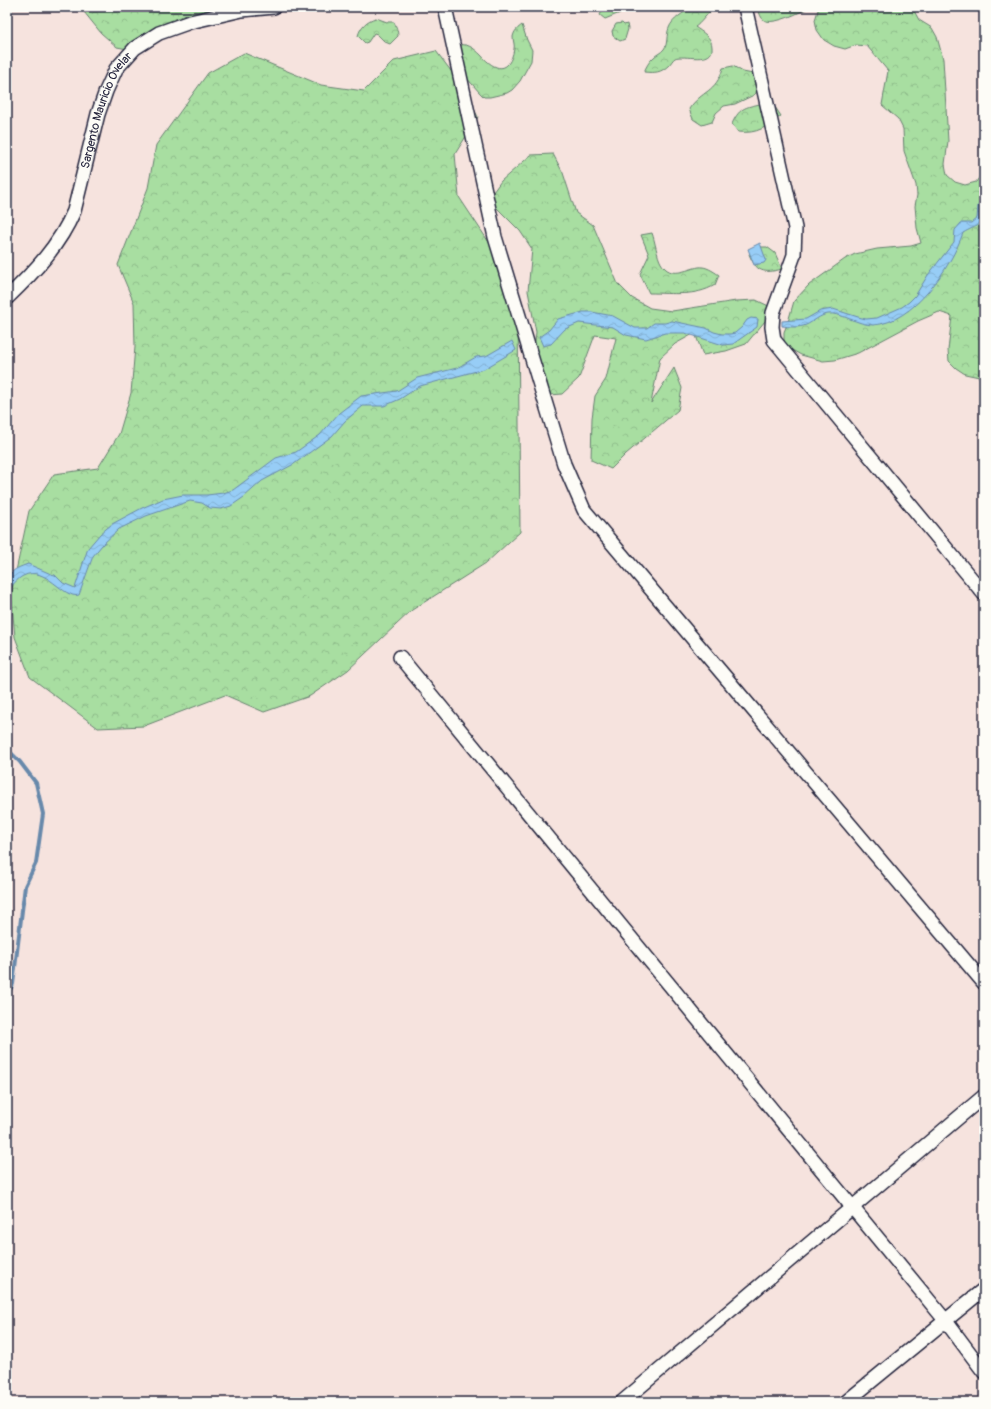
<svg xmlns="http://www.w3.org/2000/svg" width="991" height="1409" font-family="Pangolin,sans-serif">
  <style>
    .forest { fill: url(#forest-crowns); stroke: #65806e }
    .water { fill: url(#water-waves); stroke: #6889ab }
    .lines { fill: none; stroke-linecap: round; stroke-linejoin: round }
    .stream { stroke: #6889ab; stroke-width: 4 }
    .minor-casing { stroke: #22223b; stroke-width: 16 }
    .minor { stroke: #fdfcf7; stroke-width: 13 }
    .labels { text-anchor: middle; stroke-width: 3; stroke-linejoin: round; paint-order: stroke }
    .street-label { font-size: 12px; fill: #22223b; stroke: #fdfcf7 }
  </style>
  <defs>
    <pattern id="forest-crowns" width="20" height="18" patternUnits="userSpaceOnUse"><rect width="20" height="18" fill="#a8dea1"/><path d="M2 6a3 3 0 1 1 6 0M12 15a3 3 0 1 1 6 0" fill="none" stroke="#90be8c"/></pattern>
    <pattern id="water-waves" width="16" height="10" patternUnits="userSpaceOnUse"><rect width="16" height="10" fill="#97cdf6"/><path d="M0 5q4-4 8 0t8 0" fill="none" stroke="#82b0d4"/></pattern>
  </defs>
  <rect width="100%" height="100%" fill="#f6e3de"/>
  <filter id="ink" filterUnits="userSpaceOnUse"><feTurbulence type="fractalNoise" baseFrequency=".025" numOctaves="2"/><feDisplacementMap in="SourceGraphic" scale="8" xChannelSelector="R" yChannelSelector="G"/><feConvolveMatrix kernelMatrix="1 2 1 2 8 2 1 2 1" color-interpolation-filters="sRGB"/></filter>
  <g filter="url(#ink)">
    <!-- forest -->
    <path class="forest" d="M 80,7 L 212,7 L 194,22 L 155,39 L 138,51 L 117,47 L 101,33 Z
      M 604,7 L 623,7 L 620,13 L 605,19 L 600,15 Z
      M 691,7 L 714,7 C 709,12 699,25 695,27 C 702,32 712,37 712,47 C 714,65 683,54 675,58 C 673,59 671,63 669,65 C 661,73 655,73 644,72 C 646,67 649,61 654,57 C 657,54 661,53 664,49 C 668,44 666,35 669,28 C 672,19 684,13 691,7 Z
      M 762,7 L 809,7 C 800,13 776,24 766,21 C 762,20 760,15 759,11 Z
      M 819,7 L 912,7 L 919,20 L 932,28 L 937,37 L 943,59 L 948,141 L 945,164 L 947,175 L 955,182 L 965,185 L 976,182 L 984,171 L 984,378 L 965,374 L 956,368 L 949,361 L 948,350 L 952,316 L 939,312 L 918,321 L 858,353 L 835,360 L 823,361 L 801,355 L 792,350 L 784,342 L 784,332 L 788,322 L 794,301 L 809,285 L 845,259 L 855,254 L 877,249 L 911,246 L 921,243 L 917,228 L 915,206 L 917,195 L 916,185 L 904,151 L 903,129 L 898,119 L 882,105 L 888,71 L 867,46 L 856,45 L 845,49 L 834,46 L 824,40 L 817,30 L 815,20 Z
      M 376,18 L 387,22 L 394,22 C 396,26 398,31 398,36 L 390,44 L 385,42 L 377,34 L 374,33 L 368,42 L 365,43 L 358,36 C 360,27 367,20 376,18 Z
      M 622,23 L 624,25 L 627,24 L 628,29 L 625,39 L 620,41 L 613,36 L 612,31 L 616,24 Z
      M 522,25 L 527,40 L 532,50 L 531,61 L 520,81 L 512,90 L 507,93 L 490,97 L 484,97 L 480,93 L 465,76 L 457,46 C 466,42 474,48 481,55 C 495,71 509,75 514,49 C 515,45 513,41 513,37 C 514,31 518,28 522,25 Z
      M 436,51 L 463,87 L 478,117 L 455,154 L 459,197 L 508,271 L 518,312 L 520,532 L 486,563 L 412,610 L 348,670 L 310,696 L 264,712 L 225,695 L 144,726 L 98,728 L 30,677 L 15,637 L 11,594 L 29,511 L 54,474 L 98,468 L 119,434 L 131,393 L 135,347 L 134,303 L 118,265 L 148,188 L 156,145 L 208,73 L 244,53 L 321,85 L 364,91 L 394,61 Z
      M 733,66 L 743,72 L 753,74 L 762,86 L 754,95 L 735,104 L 724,106 L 716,113 L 712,122 L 702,125 L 693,119 L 689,109 C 702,90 716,93 723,68 Z
      M 765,103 L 775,107 L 781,116 C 765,127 759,134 738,132 L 732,124 C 740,106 747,107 765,103 Z
      M 553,154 L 563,173 L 576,213 L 593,225 L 618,284 L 632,298 L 650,308 L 672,311 L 736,301 L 756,300 L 775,309 L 746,344 L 726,351 L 703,355 L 695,333 L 675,344 L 660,358 L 651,403 L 674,368 L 682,388 L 678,410 L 626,454 L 611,469 L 591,460 L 592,418 L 595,396 L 606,379 L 616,338 L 595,335 L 579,378 L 562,394 L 539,396 L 531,376 L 536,332 L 528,291 L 532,249 L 520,231 L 488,199 L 501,181 L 531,155 Z
      M 652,233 C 655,241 657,256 661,263 C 671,280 686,269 699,267 C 706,266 713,271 719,275 L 715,285 C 695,297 672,293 649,293 L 640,274 L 649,255 L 641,235 Z
      M 756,247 L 767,247 L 775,253 L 782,269 C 764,274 756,272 749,254 Z"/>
    <!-- water -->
    <path class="water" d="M 984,198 L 984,207 L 982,209 C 984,227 976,225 963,233 C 951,267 914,323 873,325 C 858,325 840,312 828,314 C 820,315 813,322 806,325 C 799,328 789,327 782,326 L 782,321 L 806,319 L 820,311 L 833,309 L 858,317 L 866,319 L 877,318 L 902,307 L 909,302 L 915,296 L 928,275 L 954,242 L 955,230 L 961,223 L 971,223 L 977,218 L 978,206 Z
      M 760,243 L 766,260 L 764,263 L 754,265 L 748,249 Z
      M 583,312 L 592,312 L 613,316 L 635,328 L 647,328 L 654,323 L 665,323 L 672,321 L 706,328 L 714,332 L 722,334 L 730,334 L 735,333 L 742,327 L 747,320 L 751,318 L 758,319 L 757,327 L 733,344 L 723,345 L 685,333 L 665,333 L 646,339 L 626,335 L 613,327 L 579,323 L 565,329 L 551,344 L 543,346 L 539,337 L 549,330 L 558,319 Z
      M 512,341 L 516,350 L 484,369 L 420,386 L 400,399 L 384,406 L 363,406 L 345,421 L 332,436 L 294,464 L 262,481 L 244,497 L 231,506 L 221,509 L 210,508 L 202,503 L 190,501 L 146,516 L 119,529 L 102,545 L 93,556 L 79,595 C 63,600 46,564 23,576 C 17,579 12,586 7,591 C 7,573 11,570 28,564 L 51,574 L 55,575 L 63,583 L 75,588 L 88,548 L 100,534 L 112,524 L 142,508 L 163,499 L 183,495 L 207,495 L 223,493 L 233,490 L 276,458 L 296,452 L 320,435 L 339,413 L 361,396 L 397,391 L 417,378 L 457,368 L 476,357 L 486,356 Z"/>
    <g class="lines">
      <!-- stream -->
      <path class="stream" d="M 7,749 L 20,762 L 36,783 L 43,814 L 36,863 L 25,886 L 13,984 L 7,995"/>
      <defs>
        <g id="minor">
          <path d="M 445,7 L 495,237 L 564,464 L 584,510 L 984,983"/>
          <path d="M 745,7 L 795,228 L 794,255 L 773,313 L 772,327 L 774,340 L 984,594"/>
          <path id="s1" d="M 7,298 C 34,272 59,246 74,211 L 98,114 L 106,91 L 116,69 L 135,48 L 159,33 L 190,22 L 242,10 L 274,7"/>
          <path d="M 400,657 L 945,1320 L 984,1372"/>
          <path d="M 622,1402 L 984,1096"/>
          <path d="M 846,1402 L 984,1289"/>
        </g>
      </defs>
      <!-- minor casing -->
      <use href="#minor" class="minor-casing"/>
      <!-- minor -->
      <use href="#minor" class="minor"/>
    </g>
  </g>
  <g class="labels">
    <!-- street labels -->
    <g class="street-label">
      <text dy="4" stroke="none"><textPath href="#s1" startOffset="217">Sargento Mauricio Ovelar</textPath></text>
    </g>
  </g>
  <!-- margin -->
  <rect width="991" height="1409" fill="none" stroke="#fdfcf7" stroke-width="24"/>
  <rect x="12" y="12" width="967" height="1385" fill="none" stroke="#22223b" stroke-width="1.5" filter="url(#ink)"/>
</svg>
